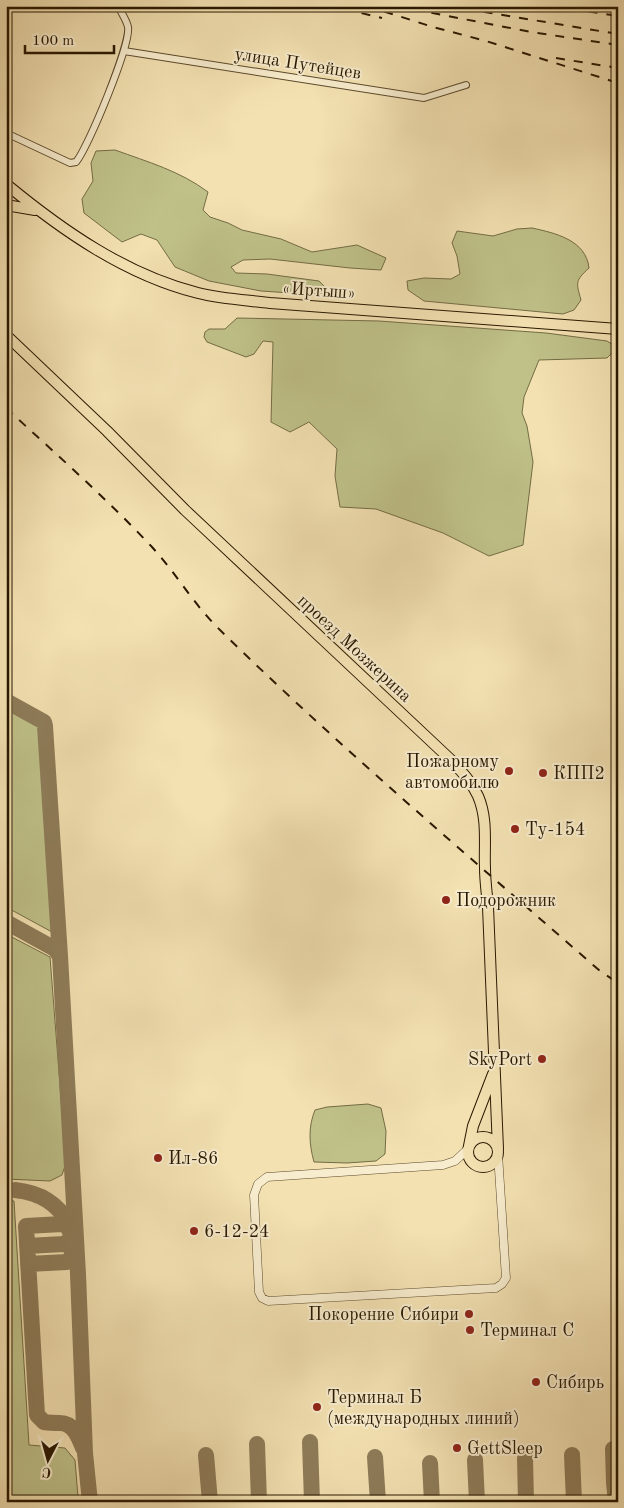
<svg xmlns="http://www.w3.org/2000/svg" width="624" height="1508" font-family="'Old Standard TT',serif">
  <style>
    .green { fill: #bfc189; stroke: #746c44 }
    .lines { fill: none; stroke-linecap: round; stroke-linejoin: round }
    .taxiway { stroke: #8e7c59; stroke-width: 16 }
    .minor-casing { stroke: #5c4a2c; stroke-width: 8 }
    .tertiary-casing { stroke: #5c4a2c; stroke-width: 9 }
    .primary-casing { stroke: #291800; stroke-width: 12 }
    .trunk-casing { stroke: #291800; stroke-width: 12 }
    .minor { stroke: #f7eccd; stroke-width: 6 }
    .tertiary { stroke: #f7eccd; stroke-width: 8 }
    .primary { stroke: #f3e1b2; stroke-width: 10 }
    .trunk { stroke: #f3e1b2; stroke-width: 10 }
    .rail { stroke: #291800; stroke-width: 2; stroke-dasharray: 9 9; stroke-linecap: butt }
    .poi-dot { fill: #8f2418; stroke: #f7eccd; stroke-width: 2 }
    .labels { text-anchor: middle; stroke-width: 4; stroke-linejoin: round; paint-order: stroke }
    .street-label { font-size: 18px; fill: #291800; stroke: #f7eccd }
    .poi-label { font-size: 18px; fill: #291800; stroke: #f7eccd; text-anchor: start }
  </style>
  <rect width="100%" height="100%" fill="#f3e1b2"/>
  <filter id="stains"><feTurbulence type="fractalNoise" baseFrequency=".004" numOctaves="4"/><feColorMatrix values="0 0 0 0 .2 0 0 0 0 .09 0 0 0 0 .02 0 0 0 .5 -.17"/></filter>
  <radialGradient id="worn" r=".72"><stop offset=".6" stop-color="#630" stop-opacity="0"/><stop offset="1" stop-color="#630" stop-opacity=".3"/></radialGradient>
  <!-- green -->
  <path class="green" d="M 115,150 C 148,162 180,171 208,192 L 203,210 L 210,217 L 228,223 L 242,230 L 281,239 L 312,252 L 357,245 L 386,258 L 381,270 L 350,268 L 270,259 L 243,260 L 231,267 L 236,273 L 267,274 L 319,281 L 325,287 L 324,293 L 306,294 L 261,291 L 209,281 L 175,267 L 157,240 L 141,234 L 122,242 L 84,213 L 82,199 L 93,181 L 91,163 L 96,151 Z
    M 532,228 C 555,233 586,240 589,268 C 575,281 576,282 581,300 L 574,310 L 563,314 L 424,301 L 408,290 L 407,281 L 424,278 L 451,279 L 460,274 L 457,256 L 452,243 L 457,231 L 493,236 L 517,229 Z
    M 237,318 L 379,321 L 546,333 L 607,341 L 615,346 L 614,351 L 607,358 L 539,360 L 524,397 L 522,413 L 527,426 L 533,462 L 523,545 L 489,556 L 443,533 L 376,509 L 340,507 L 335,476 L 337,449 L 309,422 L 290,432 L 271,422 L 273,342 L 263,341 L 254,354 L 246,357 L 207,342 L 204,337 L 205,332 L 209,329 L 225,329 Z
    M 6,708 L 42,727 L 52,932 L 6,907 Z
    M 6,934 L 50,957 L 66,1163 L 62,1175 L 50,1181 L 6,1179 Z
    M 368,1104 L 381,1108 L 386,1131 L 385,1154 L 376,1161 L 347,1163 L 314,1162 C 309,1144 308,1127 315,1110 L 327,1107 Z
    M 6,1200 L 14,1201 L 29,1445 L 65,1448 L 75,1460 L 78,1497 L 75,1502 L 6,1502 Z"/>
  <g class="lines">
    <!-- taxiway -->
    <path class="taxiway" d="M 6,701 L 44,722 L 45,726 L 60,956
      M 6,922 L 55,949 L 60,956 L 78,1274 L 85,1453 L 90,1502
      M 15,1190 C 42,1193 56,1203 72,1226
      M 73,1210 L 62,1224 L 26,1226 L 37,1415 L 44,1422 C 50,1423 54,1423 60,1423 C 74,1423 79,1438 83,1448
      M 27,1246 L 64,1244 L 75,1236 L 69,1230
      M 28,1264 L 67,1262 L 76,1252 L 70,1248
      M 310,1442 L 312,1502
      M 257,1444 L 259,1502
      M 613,1449 L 614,1483 L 616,1502
      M 206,1455 L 210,1502
      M 572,1455 L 574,1502
      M 375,1457 L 378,1502
      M 525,1458 L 526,1502
      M 475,1460 L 477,1502
      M 430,1463 L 432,1502"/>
    <defs>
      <path id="minor" d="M 124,51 L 424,98 L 466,85
        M 6,133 L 70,163 L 76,162 C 88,148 131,44 128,27 C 127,21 121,12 118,6"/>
      <path id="tertiary" d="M 469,1148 L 455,1161 L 443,1165 L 267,1177 L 258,1184 L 254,1195 L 259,1292 L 262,1298 L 268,1301 L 496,1288 L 502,1284 L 506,1278 L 498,1154"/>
      <path id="primary" d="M 6,335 L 107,431 L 185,510 L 450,759 C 461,771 471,781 478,796 C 488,819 484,844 485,868 C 485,881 487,894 488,907 L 498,1149
        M468 1152a15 15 0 1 1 30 0a15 15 0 1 1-30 0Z
        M 469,1146 L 473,1126 L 493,1074"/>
      <path id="trunk" d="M 6,184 C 63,231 126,275 198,293 C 222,299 246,300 270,303 L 618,329
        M 6,205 L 35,210"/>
    </defs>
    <!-- minor casing -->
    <use href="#minor" class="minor-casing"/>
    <!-- tertiary casing -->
    <use href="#tertiary" class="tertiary-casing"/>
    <!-- primary casing -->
    <use href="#primary" class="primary-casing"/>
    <!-- trunk casing -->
    <use href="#trunk" class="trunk-casing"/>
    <!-- minor -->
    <use href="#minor" class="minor"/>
    <!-- tertiary -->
    <use href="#tertiary" class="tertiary"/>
    <!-- primary -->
    <use href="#primary" class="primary"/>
    <!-- trunk -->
    <use href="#trunk" class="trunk"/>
    <!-- rail -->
    <path class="rail" d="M 367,6 L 433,27 L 486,41 L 618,83
      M 396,6 L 531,32 L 618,45
      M 448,6 L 618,34
      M 553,6 L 618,16
      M 344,9 L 382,18
      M 556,58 L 618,68
      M 6,408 C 55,453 106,498 152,547 C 175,572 193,603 217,627 C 339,747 471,858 600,971 L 618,983"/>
  </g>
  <!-- markers -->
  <g class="poi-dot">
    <circle cx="509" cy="771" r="5"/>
    <circle cx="543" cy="773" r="5"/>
    <circle cx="515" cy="829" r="5"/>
    <circle cx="446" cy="900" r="5"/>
    <circle cx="542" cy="1059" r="5"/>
    <circle cx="158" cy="1158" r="5"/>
    <circle cx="194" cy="1231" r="5"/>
    <circle cx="469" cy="1314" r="5"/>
    <circle cx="470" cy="1330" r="5"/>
    <circle cx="536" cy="1382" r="5"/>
    <circle cx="317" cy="1407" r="5"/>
    <circle cx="457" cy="1448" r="5"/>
  </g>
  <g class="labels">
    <!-- street labels -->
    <g class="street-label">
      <text transform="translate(298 63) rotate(9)" y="6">улица Путейцев</text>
      <text transform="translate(319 290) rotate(4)" y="6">«Иртыш»</text>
      <text transform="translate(355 648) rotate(43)" y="6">проезд Мозжерина</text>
    </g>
    <!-- poi labels -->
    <g class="poi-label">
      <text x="499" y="767" text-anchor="end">Пожарному<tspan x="499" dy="21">автомобилю</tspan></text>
      <text x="553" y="779">КПП2</text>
      <text x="525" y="835">Ту-154</text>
      <text x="456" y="906">Подорожник</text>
      <text x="532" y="1065" text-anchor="end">SkyPort</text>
      <text x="168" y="1164">Ил-86</text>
      <text x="204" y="1237">6-12-24</text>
      <text x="459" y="1320" text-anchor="end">Покорение Сибири</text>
      <text x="480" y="1336">Терминал С</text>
      <text x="546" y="1388">Сибирь</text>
      <text x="327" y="1403">Терминал Б<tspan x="327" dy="21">(международных линий)</tspan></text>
      <text x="467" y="1454">GettSleep</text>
    </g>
  </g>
  <!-- margin -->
  <rect width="624" height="1508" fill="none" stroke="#f3e1b2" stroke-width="25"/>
  <rect x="8" y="8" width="609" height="1493" fill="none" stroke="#291800" stroke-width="2.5"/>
  <rect x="12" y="12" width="599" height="1483" fill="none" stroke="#291800"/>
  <!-- north arrow -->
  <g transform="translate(48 1460) rotate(186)" stroke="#f7eccd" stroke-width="4" paint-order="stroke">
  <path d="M0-4L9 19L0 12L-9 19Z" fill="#291800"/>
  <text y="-8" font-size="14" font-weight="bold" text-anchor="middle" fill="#291800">С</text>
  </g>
  <!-- scale -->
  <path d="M25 45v8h89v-8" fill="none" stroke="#291800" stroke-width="2.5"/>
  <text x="32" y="45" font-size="15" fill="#291800" stroke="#f7eccd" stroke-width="4" paint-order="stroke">100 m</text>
  <rect width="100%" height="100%" filter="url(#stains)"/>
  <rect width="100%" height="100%" fill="url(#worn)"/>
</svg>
